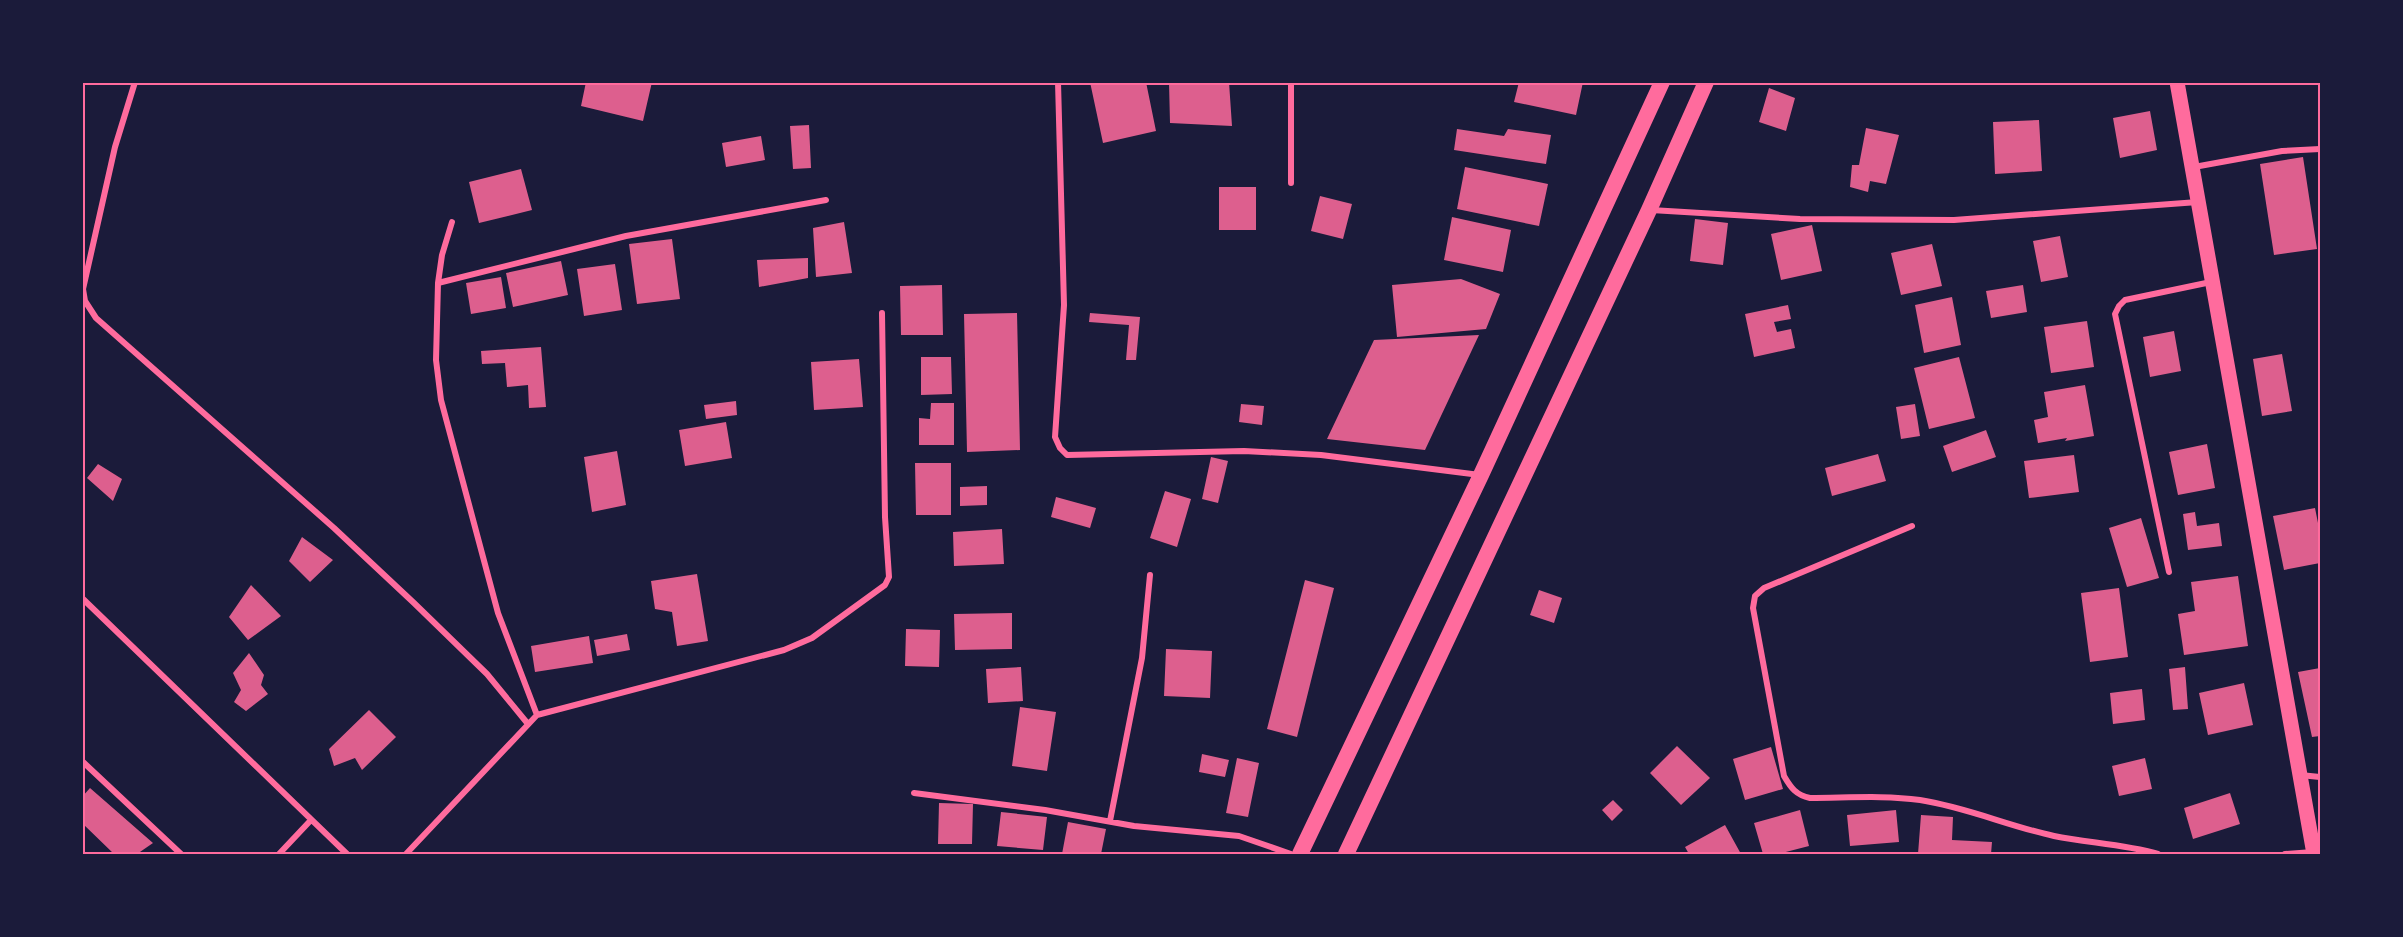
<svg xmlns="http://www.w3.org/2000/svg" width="2403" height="937" font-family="'Source Serif 4',serif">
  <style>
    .building { fill: #dd5f8e }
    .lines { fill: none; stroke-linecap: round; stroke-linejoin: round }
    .minor { stroke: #ff6b9d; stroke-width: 6 }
    .primary { stroke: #ff6b9d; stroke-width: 15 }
    .trunk { stroke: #ff6b9d; stroke-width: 16 }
    .neatline { fill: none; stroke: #ff6b9d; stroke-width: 2 }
  </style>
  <rect width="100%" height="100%" fill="#1b1b3a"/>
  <!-- building -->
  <path class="building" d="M 586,82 L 652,82 L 643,121 L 581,106 Z
    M 1090,82 L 1146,82 L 1156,131 L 1103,143 Z
    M 1169,82 L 1229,82 L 1232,126 L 1170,123 Z
    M 1519,82 L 1583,82 L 1576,115 L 1514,102 Z
    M 2275,82 L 2293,82 L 2293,84 L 2276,85 Z
    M 1769,88 L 1795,98 L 1786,131 L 1759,122 Z
    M 2150,111 L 2157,150 L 2120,158 L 2113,118 Z
    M 2039,120 L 2042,171 L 1995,174 L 1993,122 Z
    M 809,125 L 811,168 L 793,169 L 790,126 Z
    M 1866,128 L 1899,135 L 1886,184 L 1870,181 L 1868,192 L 1850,187 L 1852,165 L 1859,165 Z
    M 1457,129 L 1504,136 L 1508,129 L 1551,135 L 1546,164 L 1454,150 Z
    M 761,136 L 765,160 L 726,167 L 722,143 Z
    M 2303,157 L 2317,249 L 2274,255 L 2260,164 Z
    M 1465,167 L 1548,184 L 1539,226 L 1457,209 Z
    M 521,169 L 532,210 L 479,223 L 469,182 Z
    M 1219,187 L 1256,187 L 1256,230 L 1219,230 Z
    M 1320,196 L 1352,204 L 1343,239 L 1311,231 Z
    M 1452,217 L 1511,230 L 1503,272 L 1444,260 Z
    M 1695,219 L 1728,223 L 1723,265 L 1690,261 Z
    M 844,222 L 852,273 L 816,277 L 813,228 Z
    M 1812,225 L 1822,271 L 1781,280 L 1771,234 Z
    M 2060,236 L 2068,277 L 2041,282 L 2033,241 Z
    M 672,239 L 680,299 L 637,304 L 629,244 Z
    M 1932,244 L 1942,286 L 1901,295 L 1891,253 Z
    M 808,258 L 808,278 L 759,287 L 757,260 Z
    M 561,261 L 568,295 L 513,307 L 506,273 Z
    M 615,264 L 622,310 L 584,316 L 577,269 Z
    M 501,277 L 506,308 L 471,314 L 466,283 Z
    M 1461,279 L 1500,294 L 1486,329 L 1397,337 L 1392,285 Z
    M 942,285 L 943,335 L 901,335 L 900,286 Z
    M 2023,285 L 2027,312 L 1991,318 L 1986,291 Z
    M 1952,297 L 1961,345 L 1924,353 L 1915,305 Z
    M 1788,305 L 1791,319 L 1774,322 L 1777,332 L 1791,329 L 1795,348 L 1754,357 L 1745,314 Z
    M 1017,313 L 1020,450 L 967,452 L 964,314 Z
    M 1090,313 L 1140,317 L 1136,360 L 1126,360 L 1129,325 L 1089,322 Z
    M 2087,321 L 2094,367 L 2051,373 L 2044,327 Z
    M 2174,331 L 2181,371 L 2150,377 L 2143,337 Z
    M 1479,335 L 1425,450 L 1327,439 L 1374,340 Z
    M 541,347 L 546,407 L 529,408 L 528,385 L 507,387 L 505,363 L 482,364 L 481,351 Z
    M 2282,354 L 2292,411 L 2262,416 L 2253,359 Z
    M 921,357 L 951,357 L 952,394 L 921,395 Z
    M 1959,357 L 1975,418 L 1929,429 L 1914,368 Z
    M 859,359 L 863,407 L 814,410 L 811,362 Z
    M 2085,385 L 2094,436 L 2065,441 L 2067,438 L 2038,443 L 2034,420 L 2048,417 L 2044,392 Z
    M 736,401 L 737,415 L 706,419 L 704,405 Z
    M 931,403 L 954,403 L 954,445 L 919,445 L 919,418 L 930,419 Z
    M 1241,404 L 1264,406 L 1262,425 L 1239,422 Z
    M 1915,404 L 1920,436 L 1901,439 L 1896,407 Z
    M 726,422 L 732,458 L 685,466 L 679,430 Z
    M 1986,430 L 1996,457 L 1952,472 L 1943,446 Z
    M 2207,444 L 2215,488 L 2178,495 L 2169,452 Z
    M 617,451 L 626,505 L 592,512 L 584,457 Z
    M 1878,454 L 1886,481 L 1832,496 L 1825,468 Z
    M 2074,455 L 2079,492 L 2029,498 L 2024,461 Z
    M 1211,457 L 1228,461 L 1218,503 L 1202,499 Z
    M 915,463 L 951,463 L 951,515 L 916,515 Z
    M 98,464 L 122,479 L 113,501 L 87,478 Z
    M 987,486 L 987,505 L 960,506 L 960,487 Z
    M 1165,491 L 1191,499 L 1177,547 L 1150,538 Z
    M 1056,497 L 1096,508 L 1090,528 L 1051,517 Z
    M 2315,508 L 2320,533 L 2320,563 L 2284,570 L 2273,516 Z
    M 2195,512 L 2197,526 L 2219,523 L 2222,546 L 2188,550 L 2183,514 Z
    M 2141,518 L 2159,578 L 2127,587 L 2109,528 Z
    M 1002,529 L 1004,564 L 954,566 L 953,532 Z
    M 302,537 L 333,560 L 310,582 L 289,561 Z
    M 697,574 L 708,641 L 677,646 L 672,612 L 655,609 L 651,581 Z
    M 2238,576 L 2248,646 L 2184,655 L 2178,614 L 2195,611 L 2191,582 Z
    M 1305,580 L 1334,588 L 1297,737 L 1267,729 Z
    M 251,585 L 281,616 L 248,640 L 229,617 Z
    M 2119,588 L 2128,657 L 2090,662 L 2081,593 Z
    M 1539,590 L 1562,598 L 1554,623 L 1530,615 Z
    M 1012,613 L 1012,649 L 955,650 L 954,614 Z
    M 906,629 L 940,630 L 939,667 L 905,666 Z
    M 627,634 L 630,650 L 597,656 L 594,640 Z
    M 589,636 L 593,663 L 535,672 L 531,646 Z
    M 1166,649 L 1212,651 L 1210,698 L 1164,696 Z
    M 249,653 L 264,675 L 261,685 L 268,694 L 246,711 L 234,702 L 241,690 L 233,673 Z
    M 1021,667 L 1023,701 L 988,703 L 986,669 Z
    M 2185,667 L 2188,709 L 2173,710 L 2169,669 Z
    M 2320,668 L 2320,736 L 2312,737 L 2298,672 Z
    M 2244,683 L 2253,725 L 2208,735 L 2199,693 Z
    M 2142,689 L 2145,720 L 2113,724 L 2110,693 Z
    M 1020,707 L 1056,712 L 1047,771 L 1012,766 Z
    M 369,710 L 396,737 L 362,770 L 355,758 L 334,766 L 329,749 Z
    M 1677,746 L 1710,778 L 1681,805 L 1650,773 Z
    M 1771,747 L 1783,789 L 1745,800 L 1733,759 Z
    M 1202,754 L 1229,760 L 1225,777 L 1199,772 Z
    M 1237,758 L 1259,763 L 1248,817 L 1226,813 Z
    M 2145,758 L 2152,789 L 2119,796 L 2112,766 Z
    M 90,788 L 153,843 L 137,854 L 114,854 L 82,823 L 82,797 Z
    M 2230,793 L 2240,824 L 2193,839 L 2184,808 Z
    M 1613,800 L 1623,810 L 1612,821 L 1602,810 Z
    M 939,803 L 973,804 L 972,844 L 938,844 Z
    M 1800,810 L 1809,846 L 1778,854 L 1763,854 L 1754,823 Z
    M 1896,810 L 1899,842 L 1850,846 L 1847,815 Z
    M 1001,812 L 1047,817 L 1043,850 L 997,846 Z
    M 1921,815 L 1953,817 L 1952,840 L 1992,842 L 1991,854 L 1918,854 Z
    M 1068,822 L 1106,829 L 1101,854 L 1062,854 Z
    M 1725,825 L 1741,854 L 1689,854 L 1685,847 Z"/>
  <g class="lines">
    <!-- minor -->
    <path class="minor" d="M 135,82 L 115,147 L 83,289 L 85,301 L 96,318 L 334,528 L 414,603 L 487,674 L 528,724
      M 1058,82 L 1064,305 L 1055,437 L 1060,448 L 1067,455 L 1244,451 L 1321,455 L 1480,475
      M 1291,82 L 1291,183
      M 2194,167 L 2282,151 L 2320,149
      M 1651,210 L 1800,219 L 1954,220 L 2198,202
      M 452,222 L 442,255 L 438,283 L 436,360 L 441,400 L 498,613 L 537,715
      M 438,283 L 626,236 L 826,200
      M 1912,526 L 1764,588 L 1755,596 L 1753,608 L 1784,776 C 1791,788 1796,795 1810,798 C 1846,798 1884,795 1920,800 C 1966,807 2008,826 2054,836 C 2088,843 2124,844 2158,854
      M 2169,572 L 2115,314 L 2119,306 L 2125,300 L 2211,282
      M 82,598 L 347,854
      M 82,761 L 181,854
      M 2300,775 L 2320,777
      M 914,793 L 1045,810 L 1134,826 L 1239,836 L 1291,854
      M 1110,821 L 1142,658 L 1150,575
      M 279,854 L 311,820
      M 406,854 L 537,715 L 784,650 L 812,638 L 885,585 L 889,577 L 885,517 L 882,313
      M 2285,854 L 2313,852"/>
    <!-- primary -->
    <path class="primary" d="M 2177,82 L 2314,854"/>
    <!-- trunk -->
    <path class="trunk" d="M 1300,854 L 1481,475 L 1662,82
      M 1346,854 L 1649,210 L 1706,82"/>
  </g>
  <!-- border -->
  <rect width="2403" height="937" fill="none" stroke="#1b1b3a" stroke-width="168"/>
  <rect x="84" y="84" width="2235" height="769" class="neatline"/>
</svg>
